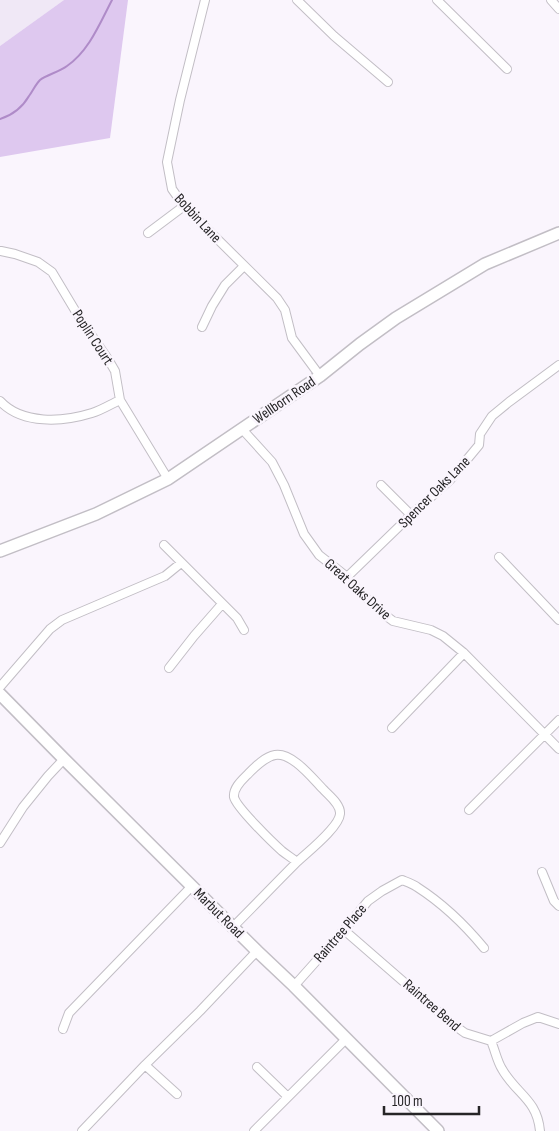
<svg xmlns="http://www.w3.org/2000/svg" width="559" height="1131" font-family="'Sofia Sans Condensed',sans-serif">
  <style>
    .built { fill: #f0e8f6 }
    .green { fill: #dec8ef }
    .lines { fill: none; stroke-linecap: round; stroke-linejoin: round }
    .stream { stroke: #af8bc8; stroke-width: 2 }
    .street-casing { stroke: #c2bec5; stroke-width: 10 }
    .secondary-casing { stroke: #c2bec5; stroke-width: 14 }
    .street { stroke: #fff; stroke-width: 8 }
    .secondary { stroke: #fff; stroke-width: 11 }
    .labels { text-anchor: middle; stroke-width: 5; stroke-linejoin: round; paint-order: stroke }
    .street-label { font-size: 15px; fill: #262527; stroke: #faf5fd }
  </style>
  <rect width="100%" height="100%" fill="#faf5fd"/>
  <!-- built -->
  <path class="built" d="M 0,0 L 64,0 L 0,46 Z"/>
  <!-- green -->
  <path class="green" d="M 64,0 L 128,0 L 110,138 L 0,157 L 0,46 Z"/>
  <g class="lines">
    <!-- stream -->
    <path class="stream" d="M 0,119 C 13,115 22,108 29,96 C 33,91 35,85 40,80 C 46,75 59,72 67,66 C 89,51 100,23 112,0"/>
    <defs>
      <path id="street" d="M 205,0 L 180,100 L 167,162 L 172,189 L 184,206 L 277,298 L 285,310 L 292,338 L 320,376
        M 297,0 L 334,36 L 388,82
        M 437,0 L 507,69
        M 551,0 L 559,9
        M 148,233 L 184,206
        M 1,251 L 15,254 L 38,262 L 52,272 L 79,317 L 108,359 L 115,371 L 120,400 L 168,479
        M 202,327 L 212,306 L 225,285 L 244,266
        M 0,401 C 22,425 63,422 92,413 C 102,410 111,404 120,400
        M 242,429 L 272,462 L 284,485 L 304,534 L 319,555 L 347,577 L 358,590 L 381,612 L 393,621 L 431,630 L 443,636 L 464,653 L 559,749
        M 381,485 L 411,515
        M 164,545 L 237,618 L 244,630
        M 499,557 L 559,620
        M 347,577 L 411,515 L 450,480 L 479,445 L 480,434 L 492,416 L 509,402 L 559,365
        M 169,668 L 194,636 L 222,604
        M 0,687 L 50,629 L 62,620 L 165,576 L 181,563
        M 392,728 L 464,653
        M 469,810 L 559,720
        M 0,843 L 23,807 L 48,776 L 64,759
        M 542,872 L 554,901 L 559,906
        M 233,927 C 254,906 274,885 295,864 C 305,854 339,828 340,814 C 341,804 328,795 323,789 C 312,778 292,752 275,755 C 264,757 254,768 247,775 C 242,780 233,788 234,797 C 236,807 273,843 282,851 C 287,855 292,858 297,862
        M 344,930 L 451,1023 L 465,1033 L 491,1041 L 523,1023 L 538,1017 L 559,1024
        M 294,986 L 344,930 L 368,901 L 382,891 L 402,880 C 407,882 413,884 417,887 C 442,903 465,925 484,948
        M 63,1029 L 69,1013 L 192,886
        M 491,1041 C 495,1050 497,1061 502,1069 C 516,1094 537,1099 540,1131
        M 145,1065 L 177,1094
        M 257,1067 L 288,1097
        M 82,1131 L 145,1065 L 200,1011 L 257,951
        M 254,1131 L 346,1039"/>
      <path id="secondary" d="M 0,551 L 96,514 L 168,479 L 320,376 L 360,344 L 396,318 L 485,264 L 559,233
        M 0,694 L 64,759 L 257,951 L 294,986 L 438,1131"/>
    </defs>
    <!-- street casing -->
    <use href="#street" class="street-casing"/>
    <!-- secondary casing -->
    <use href="#secondary" class="secondary-casing"/>
    <!-- street -->
    <use href="#street" class="street"/>
    <!-- secondary -->
    <use href="#secondary" class="secondary"/>
  </g>
  <g class="labels">
    <!-- street labels -->
    <g class="street-label">
      <text transform="translate(198 218) rotate(47)" y="5">Bobbin Lane</text>
      <text transform="translate(93 337) rotate(57)" y="5">Poplin Court</text>
      <text transform="translate(284 400) rotate(-34)" y="5">Wellborn Road</text>
      <text transform="translate(434 492) rotate(-45)" y="5">Spencer Oaks Lane</text>
      <text transform="translate(358 589) rotate(42)" y="5">Great Oaks Drive</text>
      <text transform="translate(219 913) rotate(45)" y="5">Marbut Road</text>
      <text transform="translate(340 933) rotate(-49)" y="5">Raintree Place</text>
      <text transform="translate(432 1005) rotate(41)" y="5">Raintree Bend</text>
    </g>
  </g>
  <!-- scale -->
  <path d="M384 1106v8h95v-8" fill="none" stroke="#262527" stroke-width="2.5"/>
  <text x="392" y="1106" font-size="15" fill="#262527" stroke="#faf5fd" stroke-width="4" paint-order="stroke">100 m</text>
</svg>
